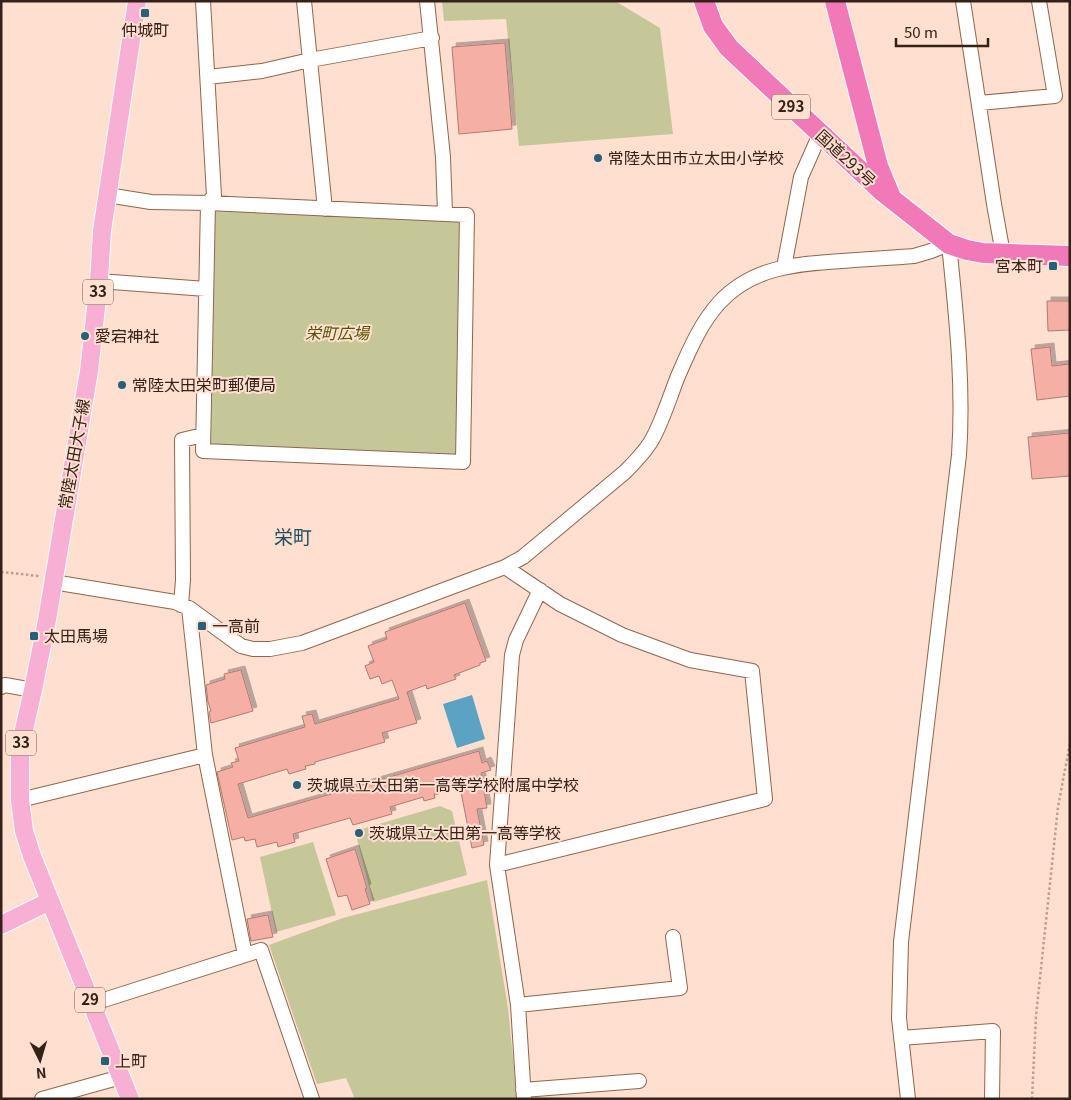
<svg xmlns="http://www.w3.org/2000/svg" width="1071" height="1100" font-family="Georgia,'Noto Sans JP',serif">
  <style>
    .green { fill: #c6c799 }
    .water { fill: #5ca3c3 }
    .building { fill: #f6afa4; stroke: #af7b73; filter: url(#shadow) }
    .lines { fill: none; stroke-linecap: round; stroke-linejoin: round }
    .minor-casing { stroke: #90654d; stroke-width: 16 }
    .major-casing { stroke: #fff; stroke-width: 20 }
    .highway-casing { stroke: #fff; stroke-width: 22 }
    .path { stroke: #ba9f92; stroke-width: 2.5; stroke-dasharray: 2.5 2.5; stroke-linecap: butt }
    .minor { stroke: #fff; stroke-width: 14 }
    .major { stroke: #f7afd4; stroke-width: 18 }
    .highway { stroke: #f279b8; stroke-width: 20 }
    .poi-dot { fill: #266079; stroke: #fedfd0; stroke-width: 2 }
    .labels { text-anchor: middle; stroke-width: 4; stroke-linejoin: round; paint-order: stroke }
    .shield { fill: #fedfd0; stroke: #715a4e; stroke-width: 1 }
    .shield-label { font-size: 15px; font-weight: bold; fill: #342117 }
    .poi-label { font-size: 16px; fill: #342117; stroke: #fedfd0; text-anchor: start }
    .street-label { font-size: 16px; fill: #342117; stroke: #fedfd0 }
    .park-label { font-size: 16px; font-style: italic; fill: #525200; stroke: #fedfd0 }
    .quarter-label { font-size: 19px; fill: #1f4d61; stroke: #fedfd0 }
  </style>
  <defs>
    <filter id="shadow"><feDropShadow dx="4" dy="-4" stdDeviation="0" flood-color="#0004"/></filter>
  </defs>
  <rect width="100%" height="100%" fill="#fedfd0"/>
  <!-- green -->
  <path class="green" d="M 442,1 L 615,1 L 660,28 L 673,134 L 519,146 L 506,19 L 444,21 Z
    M 214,210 L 463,218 L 459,454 L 455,458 L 211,448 Z
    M 440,806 L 452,811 L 467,875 L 373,902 L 355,831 Z
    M 313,842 L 336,915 L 276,932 L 260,857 Z
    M 487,880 L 508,1008 L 517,1099 L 355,1099 L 346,1078 L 317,1084 L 269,945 L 343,918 Z"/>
  <!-- water -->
  <path class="water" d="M 472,695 L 485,739 L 457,748 L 443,704 Z"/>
  <!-- building -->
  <path class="building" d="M 505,43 L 512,129 L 459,134 L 452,47 Z
    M 1047,301 L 1070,301 L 1070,330 L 1048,331 Z
    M 1050,347 L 1052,366 L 1070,364 L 1070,396 L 1037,400 L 1031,349 Z
    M 1070,433 L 1070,476 L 1032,479 L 1028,437 Z
    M 465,603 L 486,661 L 480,663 L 480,665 L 454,675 L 456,679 L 427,689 L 426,685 L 407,692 L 417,723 L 382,733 L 385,742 L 315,762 L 315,764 L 305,766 L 306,769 L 289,774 L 287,769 L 238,784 L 248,818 L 479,751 L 482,763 L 487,761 L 491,770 L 481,773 L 487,808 L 477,809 L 484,845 L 472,848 L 460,787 L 434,794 L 435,798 L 424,801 L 423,797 L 390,807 L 392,814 L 353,825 L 350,818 L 293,834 L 295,842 L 278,847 L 277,842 L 257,847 L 255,839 L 245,841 L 244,837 L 232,840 L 217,772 L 233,767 L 231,763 L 239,761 L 235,748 L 305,727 L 302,716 L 312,714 L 315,724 L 399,699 L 392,680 L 382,684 L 379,676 L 370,679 L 365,666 L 374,662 L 368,646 L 387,639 L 385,632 Z
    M 241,670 L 253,711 L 211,723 L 209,712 L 211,711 L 208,702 L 206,685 L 225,679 L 224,674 Z
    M 355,849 L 367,888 L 365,889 L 370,904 L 352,910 L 347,895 L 338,897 L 326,859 Z
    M 268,915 L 273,937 L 251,941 L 247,919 Z"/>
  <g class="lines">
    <defs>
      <path id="minor" d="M 304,1 L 325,209
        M 427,1 L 443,157 L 445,213
        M 963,1 L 994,204 L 1003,254
        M 208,77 L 262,71 L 310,60 L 432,38
        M 979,103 L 1055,96 L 1039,1
        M 107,195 L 151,202 L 208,203 L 467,215 L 463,462 L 203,451 L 208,203 L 214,196 L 203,1
        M 784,267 L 801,177 L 820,134
        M 99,281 L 206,289
        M 53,582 L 175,602 L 189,608 L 241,646 L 253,649 L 270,649 L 302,643 L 505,567 L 523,557 L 625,472 C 634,463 643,454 650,443 C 661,426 670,396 678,376 C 689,351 700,324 719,303 C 752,267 796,264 842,261 C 866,259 890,258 914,256 L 931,251 L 949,244 C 956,314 964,384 959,455 L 901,942 L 899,1018 L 908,1099
        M 181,605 L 183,580 L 182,440 L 203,435
        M 189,608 L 205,755 L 245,955
        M 1,687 L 5,685 L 33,690
        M 20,800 L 205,755
        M 497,865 L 765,799 L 752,671 L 690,660 L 622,635 L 560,604 L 505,567
        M 91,1004 L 261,950 L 312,1099
        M 518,1005 L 680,988 L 673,937
        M 901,1038 L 993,1031 L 992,1099
        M 523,1090 L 639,1081
        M 42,1099 L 121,1077
        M 524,1099 L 518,1005 L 497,865 L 512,655 L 516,640 L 540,590"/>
      <path id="major" d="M 1,925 L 50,901
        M 130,1099 L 32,856 L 24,831 L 20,800 L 20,747 L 33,690 L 47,620 L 89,371 L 99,281 L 102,231 L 137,1"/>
      <path id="highway" d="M 704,1 L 713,26 L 729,48 L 883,192 L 949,244 L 967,250 L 983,253 L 1070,256
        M 835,1 L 878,166 L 890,195"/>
    </defs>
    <!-- minor casing -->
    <use href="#minor" class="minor-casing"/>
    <!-- major casing -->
    <use href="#major" class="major-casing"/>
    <!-- highway casing -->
    <use href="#highway" class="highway-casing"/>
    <!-- path -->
    <path class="path" d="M 1,572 L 39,576
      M 1032,1099 L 1036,1016 L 1058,807 L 1070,743"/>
    <!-- minor -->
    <use href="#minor" class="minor"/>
    <!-- major -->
    <use href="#major" class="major"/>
    <!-- highway -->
    <use href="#highway" class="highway"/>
  </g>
  <!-- markers -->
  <g class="poi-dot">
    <rect x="140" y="8" width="10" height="10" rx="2.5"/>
    <circle cx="598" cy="158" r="5"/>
    <rect x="1048" y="261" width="10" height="10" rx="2.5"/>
    <circle cx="85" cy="336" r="5"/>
    <circle cx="122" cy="385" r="5"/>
    <rect x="197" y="621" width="10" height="10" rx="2.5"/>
    <rect x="29" y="631" width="10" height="10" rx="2.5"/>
    <circle cx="297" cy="785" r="5"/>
    <circle cx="359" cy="833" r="5"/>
    <rect x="100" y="1056" width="10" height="10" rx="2.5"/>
  </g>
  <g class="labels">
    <!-- shield labels -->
    <g class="shield">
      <rect x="772" y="94.5" width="38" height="25" rx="4"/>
      <rect x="83" y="279.5" width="30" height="25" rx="4"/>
      <rect x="6" y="730.5" width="30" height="25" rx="4"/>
      <rect x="75" y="987.5" width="30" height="25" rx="4"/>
    </g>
    <g class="shield-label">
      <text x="791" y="112">293</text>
      <text x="98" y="297">33</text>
      <text x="21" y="748">33</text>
      <text x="90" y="1005">29</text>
    </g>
    <!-- poi labels -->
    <g class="poi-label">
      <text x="145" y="36" text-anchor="middle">仲城町</text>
      <text x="608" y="164">常陸太田市立太田小学校</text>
      <text x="1043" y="272" text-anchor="end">宮本町</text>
      <text x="95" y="342">愛宕神社</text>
      <text x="132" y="391">常陸太田栄町郵便局</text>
      <text x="212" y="632">一高前</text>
      <text x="44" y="642">太田馬場</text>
      <text x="307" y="791">茨城県立太田第一高等学校附属中学校</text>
      <text x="369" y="839">茨城県立太田第一高等学校</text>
      <text x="115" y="1067">上町</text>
    </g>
    <!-- street labels -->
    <g class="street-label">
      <text transform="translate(846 158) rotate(43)" y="6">国道293号</text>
      <text transform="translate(74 454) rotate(-80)" y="6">常陸太田大子線</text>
    </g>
    <!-- park labels -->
    <g class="park-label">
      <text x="337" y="339">栄町広場</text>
    </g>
    <!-- quarter labels -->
    <g class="quarter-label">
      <text x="293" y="544">栄町</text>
    </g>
  </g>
  <!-- border -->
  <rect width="1071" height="1100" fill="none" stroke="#342117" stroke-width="5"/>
  <!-- north arrow -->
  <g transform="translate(40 1060) rotate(175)" stroke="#fedfd0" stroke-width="4" paint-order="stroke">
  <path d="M0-4L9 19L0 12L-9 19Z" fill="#342117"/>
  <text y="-8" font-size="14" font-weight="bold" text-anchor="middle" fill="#342117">N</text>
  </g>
  <!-- scale -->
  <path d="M896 38v8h92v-8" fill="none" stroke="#342117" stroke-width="2.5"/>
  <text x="904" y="38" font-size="15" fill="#342117" stroke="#fedfd0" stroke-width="4" paint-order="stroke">50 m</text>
</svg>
